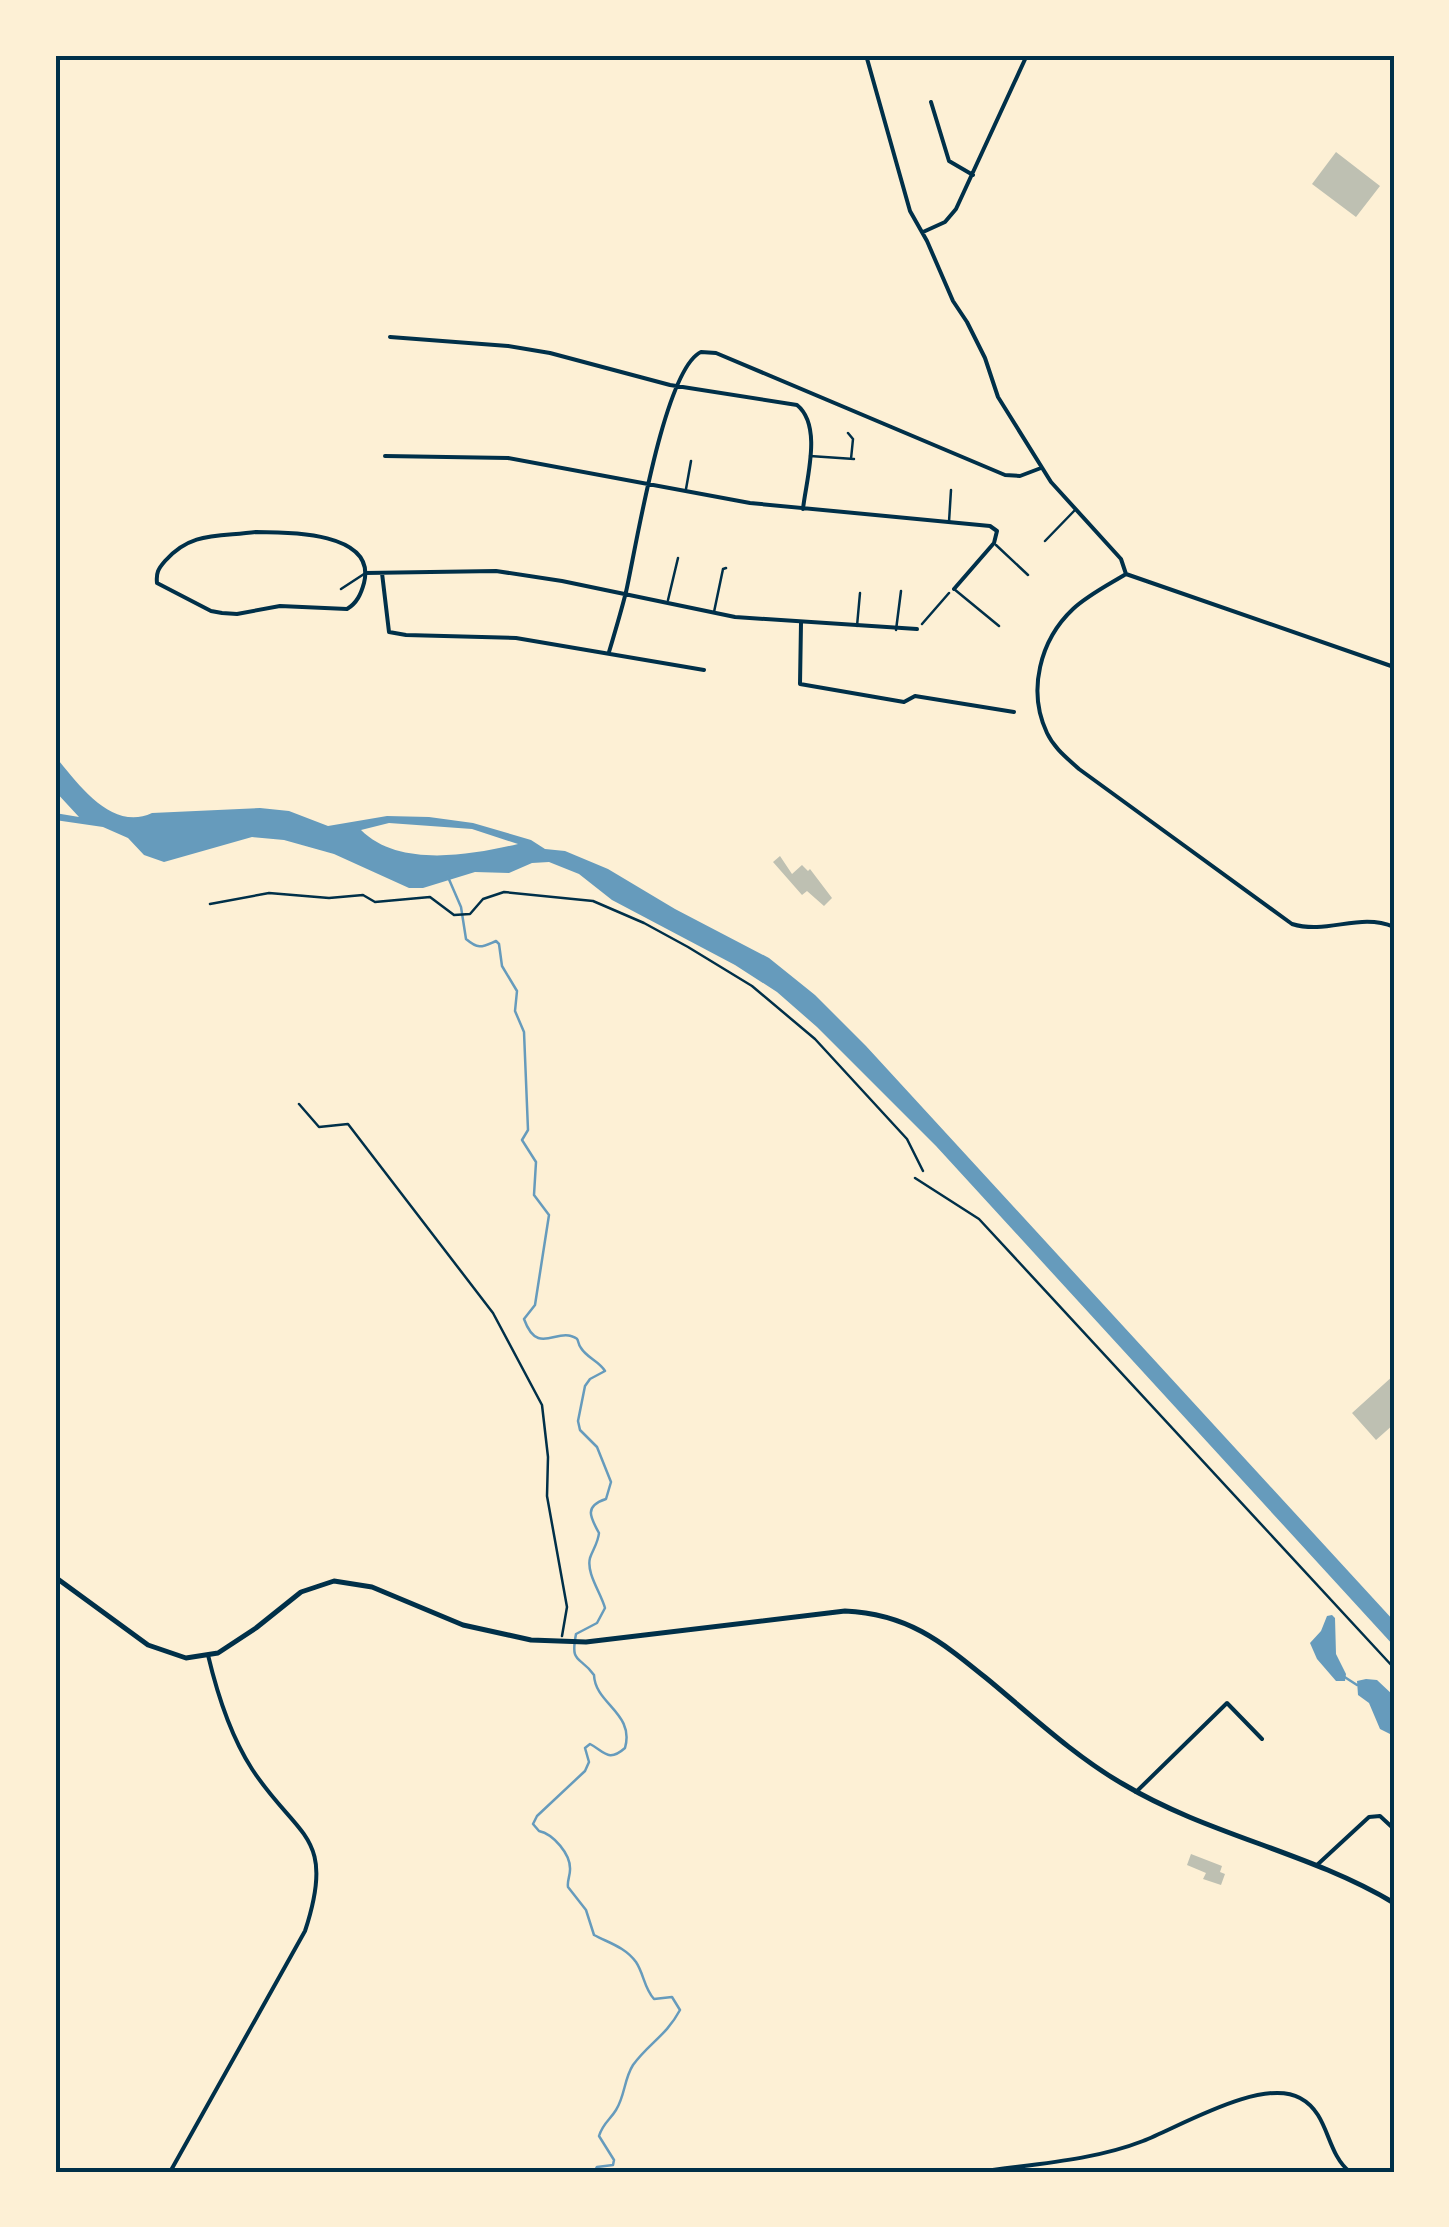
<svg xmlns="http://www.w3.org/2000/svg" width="1449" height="2227" font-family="Roboto,sans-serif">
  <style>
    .water { fill: #669bbc; fill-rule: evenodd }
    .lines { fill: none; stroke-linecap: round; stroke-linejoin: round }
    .stream { stroke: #669bbc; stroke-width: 2.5 }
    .building { fill: #bec0b2 }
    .path { stroke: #003049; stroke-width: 2.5 }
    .service { stroke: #003049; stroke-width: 2.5 }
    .minor { stroke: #003049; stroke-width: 4 }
    .tertiary { stroke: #003049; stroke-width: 5 }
    .neatline { fill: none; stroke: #003049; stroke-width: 4 }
  </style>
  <rect width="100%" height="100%" fill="#fdf0d5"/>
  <!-- water -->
  <path class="water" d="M 55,756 C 78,784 112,832 152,813 L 260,808 L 289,811 L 328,826 L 387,816 L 429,817 L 473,823 L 531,840 L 545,849 L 565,851 L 608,869 L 675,909 L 769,958 L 815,995 L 866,1046 L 1394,1621 L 1394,1646 L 936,1146 L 817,1027 L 777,992 L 735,965 L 612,900 L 579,874 L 549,862 L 532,863 L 509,873 L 475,872 L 423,888 L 409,888 L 334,854 L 284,840 L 252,837 L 164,862 L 144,855 L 128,838 L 103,827 L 55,820 L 55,813 L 79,817 L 55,791 ZM 389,823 L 472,829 L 518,844 C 471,855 399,868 361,830 Z
    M 1332,1615 L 1335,1618 L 1336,1654 L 1346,1674 L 1345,1681 L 1336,1681 L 1317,1659 L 1310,1643 L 1321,1631 L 1327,1616 Z
    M 1366,1679 L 1377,1680 L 1394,1696 L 1394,1736 L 1380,1729 L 1369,1703 L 1358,1695 L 1357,1681 Z"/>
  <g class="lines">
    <!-- stream -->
    <path class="stream" d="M 448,877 L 461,907 L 466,939 C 479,950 482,947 496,941 L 499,944 L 502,966 L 517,991 L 515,1011 L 524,1032 L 528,1130 L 522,1140 L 536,1162 L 534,1195 L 549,1215 L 535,1305 L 524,1319 C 537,1355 555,1330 571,1336 C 581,1339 576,1341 581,1348 C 587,1358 599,1361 605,1371 L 590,1379 L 585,1386 L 578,1421 L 580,1430 L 597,1447 L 611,1482 L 606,1499 C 584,1506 590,1517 599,1533 C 598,1543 593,1549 590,1558 C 586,1573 601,1593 605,1608 L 597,1623 L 576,1634 C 570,1665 580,1655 594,1675 C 595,1704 635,1713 625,1748 C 608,1763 604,1751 590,1744 L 585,1748 L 589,1762 L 585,1771 L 537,1816 L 533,1824 L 539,1831 C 553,1834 571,1854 570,1870 C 570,1876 567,1881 568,1887 L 586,1910 L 594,1935 C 609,1943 625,1947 636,1962 C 644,1974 644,1988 654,1999 L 672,1997 L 680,2010 C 666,2036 649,2043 633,2065 C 624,2079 625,2096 616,2110 C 610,2120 603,2123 599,2136 L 614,2160 L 613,2165 L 597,2167 L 594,2172
      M 1343,1676 L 1357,1685"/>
  </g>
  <!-- building -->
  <path class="building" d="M 1336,152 L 1380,186 L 1356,217 L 1312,184 Z
    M 780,856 L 792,874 L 802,865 L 808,871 L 810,869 L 832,898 L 824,906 L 807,891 L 802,895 L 773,862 Z
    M 1394,1375 L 1394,1424 L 1376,1440 L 1352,1413 Z
    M 1191,1854 L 1222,1866 L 1220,1872 L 1225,1874 L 1221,1885 L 1203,1879 L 1206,1873 L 1187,1865 Z"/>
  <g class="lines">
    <!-- path -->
    <path class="path" d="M 922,624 L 949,593
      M 210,904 L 269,893 L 329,898 L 363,895 L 375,902 L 430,897 L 454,915 L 470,914 L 483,899 L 504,892 L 593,901 L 644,923 L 688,947 L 752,986 L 815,1039 L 907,1139 L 923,1171
      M 299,1104 L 319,1127 L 348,1124 L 493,1313 L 542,1405 L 548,1457 L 547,1496 L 567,1607 L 562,1636
      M 915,1178 L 979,1219 L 1394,1668"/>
    <!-- service -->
    <path class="service" d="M 848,433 L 853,439 L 851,459
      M 810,456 L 854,459
      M 686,489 L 691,461
      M 949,522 L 951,490
      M 1045,541 L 1075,510
      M 996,545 L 1028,575
      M 341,589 L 364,574
      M 954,589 L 999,626
      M 668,600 L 678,558
      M 714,612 L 723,569 L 726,568
      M 857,626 L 860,593
      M 896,630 L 901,591"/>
    <!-- minor -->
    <path class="minor" d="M 866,55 L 910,211 L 927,241 L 953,301 L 967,322 L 985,358 L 998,397 L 1051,482 L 1121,559 L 1126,574
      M 931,102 L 949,161 L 973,175
      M 923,232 L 945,222 L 956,209 L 1027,55
      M 390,337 L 508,346 L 550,353 L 670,385 L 797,405 C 823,426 806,480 803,509
      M 385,456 L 508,458 L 750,503 L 990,526 L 997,531 L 994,543 L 954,589
      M 256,532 C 289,532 377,532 364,583 C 361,594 357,603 347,609 L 280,606 L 237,614 L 222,613 L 211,611 L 157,583 C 156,573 158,569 165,561 C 191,531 219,537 256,532 Z
      M 365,573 L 496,571 L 562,581 L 735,617 L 917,629
      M 382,573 L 389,632 L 406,635 L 516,638 L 704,670
      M 1126,574 C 1108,585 1088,595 1073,609 C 1040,640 1027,691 1047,733 C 1054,748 1067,758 1079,769 L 1292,924 C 1328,935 1359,912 1394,927
      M 1126,574 L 1394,667
      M 801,623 L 800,684 L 904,702 L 915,696 L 1014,712
      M 609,652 C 615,632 621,612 626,592 C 636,548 664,369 701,352 L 716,353 L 1005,475 L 1020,476 L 1041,468
      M 1393,1449 L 1394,1448
      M 1136,1792 L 1227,1703 L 1262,1739
      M 1317,1865 L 1369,1817 L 1380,1816 L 1394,1829
      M 170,2172 L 305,1931 C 337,1834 297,1838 252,1769 C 230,1735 217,1693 208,1655
      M 978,2172 C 1032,2164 1092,2161 1143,2141 C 1181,2126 1263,2077 1300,2098 C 1330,2114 1325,2152 1350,2172"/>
    <!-- tertiary -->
    <path class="tertiary" d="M 55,1577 L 148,1645 L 186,1658 L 218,1653 L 256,1628 L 301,1592 L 334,1581 L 372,1587 L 463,1625 L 531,1640 L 586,1642 L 845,1611 C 910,1614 943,1643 991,1682 C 1033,1717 1076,1757 1123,1784 C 1208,1835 1309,1852 1394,1903"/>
  </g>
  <!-- border -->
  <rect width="1449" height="2227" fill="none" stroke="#fdf0d5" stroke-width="115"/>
  <rect x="58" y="58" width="1334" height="2112" class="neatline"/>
</svg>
